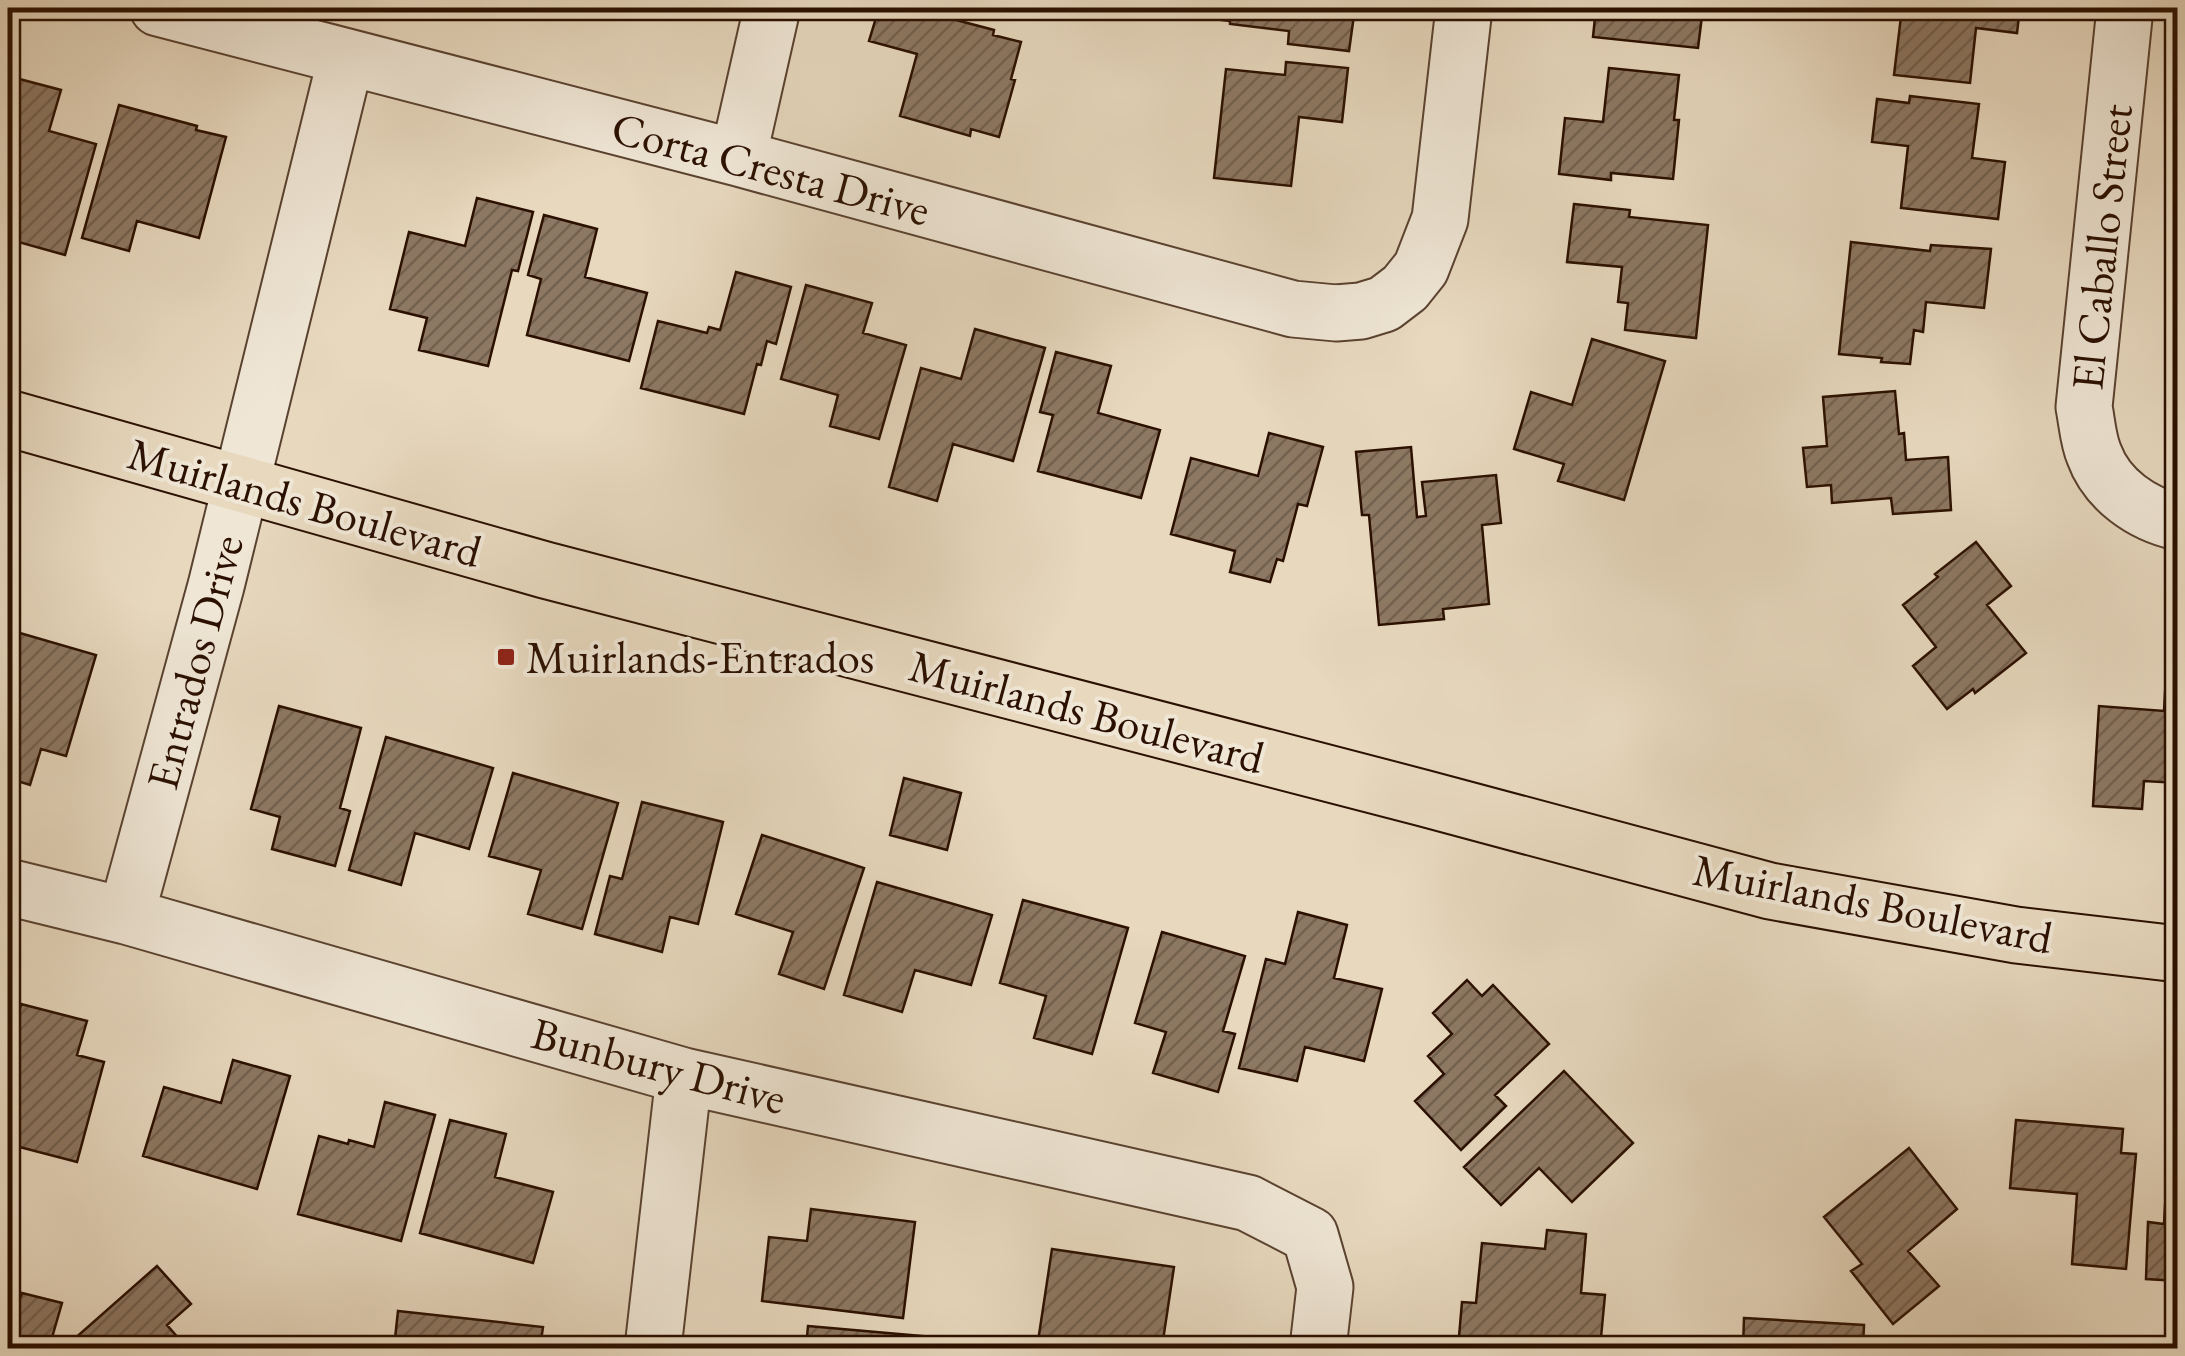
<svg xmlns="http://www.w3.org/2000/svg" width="2185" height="1356" font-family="'EB Garamond',serif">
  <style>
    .building { fill: url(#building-hatch); stroke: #2b1000; stroke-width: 2.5 }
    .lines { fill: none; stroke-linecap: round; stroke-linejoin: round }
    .minor-casing { stroke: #5a4230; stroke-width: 59 }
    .major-casing { stroke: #2b1000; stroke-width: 59 }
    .minor { stroke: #efe6d5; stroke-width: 55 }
    .major { stroke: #e7d8be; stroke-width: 55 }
    .poi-dot { fill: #8f2418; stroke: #efe6d5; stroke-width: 4 }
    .labels { text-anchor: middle; stroke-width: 8; stroke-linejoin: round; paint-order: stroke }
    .street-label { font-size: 45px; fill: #2b1000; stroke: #efe6d5 }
    .poi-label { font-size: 45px; fill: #2b1000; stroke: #efe6d5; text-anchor: start }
  </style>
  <defs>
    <pattern id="building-hatch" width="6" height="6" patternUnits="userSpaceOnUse" patternTransform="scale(2.5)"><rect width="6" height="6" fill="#8d7863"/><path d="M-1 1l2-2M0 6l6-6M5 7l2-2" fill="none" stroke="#73614f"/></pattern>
  </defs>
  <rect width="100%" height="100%" fill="#e7d8be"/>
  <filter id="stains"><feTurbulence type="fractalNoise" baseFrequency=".002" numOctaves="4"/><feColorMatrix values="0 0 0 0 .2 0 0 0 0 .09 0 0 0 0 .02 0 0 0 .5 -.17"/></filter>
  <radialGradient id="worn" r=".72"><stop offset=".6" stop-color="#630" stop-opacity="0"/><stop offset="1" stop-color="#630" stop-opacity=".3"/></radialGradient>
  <!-- building -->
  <path class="building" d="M 586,8 L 633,8 L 630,19 Z
    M 879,8 L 943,8 L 941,16 L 994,30 L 993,35 L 1021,42 L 1011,79 L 1015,80 L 999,137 L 971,129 L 970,136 L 900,116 L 917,54 L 869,41 Z
    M 1181,8 L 1355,8 L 1349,51 L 1288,44 L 1289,31 L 1230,24 L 1230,21 L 1180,15 Z
    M 1596,8 L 1703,8 L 1698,48 L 1593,37 Z
    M 1902,8 L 2020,8 L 2017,33 L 1976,28 L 1970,83 L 1894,75 Z
    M 1286,62 L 1348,68 L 1342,122 L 1299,117 L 1291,186 L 1214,178 L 1226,69 L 1285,75 Z
    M 1609,68 L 1679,75 L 1674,120 L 1679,120 L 1673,179 L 1611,173 L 1611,180 L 1559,174 L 1565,118 L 1603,122 Z
    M 8,76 L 61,90 L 49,131 L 96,144 L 65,255 L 11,240 L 14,229 L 8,228 Z
    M 1910,96 L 1979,104 L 1972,158 L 2005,162 L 1998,219 L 1901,208 L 1908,146 L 1872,142 L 1877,99 L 1909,103 Z
    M 119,105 L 197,126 L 196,130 L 226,137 L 199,238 L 137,221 L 129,251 L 82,238 Z
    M 477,198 L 533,212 L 518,271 L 512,270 L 488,366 L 419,350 L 427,318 L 390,309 L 409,232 L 465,246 Z
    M 1574,204 L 1630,210 L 1629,217 L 1708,225 L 1696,338 L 1625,330 L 1628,303 L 1618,302 L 1622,267 L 1567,262 Z
    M 544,215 L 597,229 L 585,277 L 647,293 L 629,361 L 527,335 L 541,279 L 528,275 Z
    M 1851,242 L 1930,251 L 1931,245 L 1991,249 L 1984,308 L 1926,302 L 1923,332 L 1914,330 L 1910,364 L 1881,362 L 1882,358 L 1839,354 Z
    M 736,272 L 791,287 L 776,344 L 767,341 L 761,365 L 757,364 L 744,414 L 641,388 L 658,321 L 707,333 L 709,327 L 720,330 Z
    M 806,285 L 872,303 L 863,333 L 906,345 L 879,439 L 830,426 L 838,395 L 781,379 Z
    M 975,329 L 1045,348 L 1013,461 L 953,444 L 937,501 L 889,487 L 921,368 L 961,379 Z
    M 1592,339 L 1665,361 L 1624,500 L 1558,481 L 1564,464 L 1514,449 L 1531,392 L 1572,405 Z
    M 1056,352 L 1111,366 L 1098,413 L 1160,430 L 1141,498 L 1038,471 L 1053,415 L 1040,412 Z
    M 1895,391 L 1899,434 L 1904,433 L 1906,460 L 1948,457 L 1951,510 L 1893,514 L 1891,498 L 1832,503 L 1831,485 L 1807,487 L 1803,448 L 1827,446 L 1823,397 Z
    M 1269,433 L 1323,447 L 1307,506 L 1298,504 L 1283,561 L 1277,559 L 1270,582 L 1230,572 L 1235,551 L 1171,534 L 1191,458 L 1258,476 Z
    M 1411,447 L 1417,517 L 1426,516 L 1422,482 L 1496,475 L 1501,523 L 1482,525 L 1489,604 L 1443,609 L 1444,619 L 1379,625 L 1369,515 L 1362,515 L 1356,452 Z
    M 1976,542 L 2011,586 L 1987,605 L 2026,653 L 1975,693 L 1973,689 L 1947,709 L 1913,666 L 1936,647 L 1903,605 L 1938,577 L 1935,574 Z
    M 13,631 L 96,655 L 66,756 L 41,749 L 30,785 L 8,778 L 8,648 Z
    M 2168,641 L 2178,642 L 2178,783 L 2144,781 L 2142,809 L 2093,806 L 2099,706 L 2164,711 Z
    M 279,706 L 361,728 L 340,808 L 350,811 L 335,866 L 272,849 L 280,817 L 251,809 Z
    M 386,737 L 493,768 L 469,849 L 415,833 L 401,885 L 349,870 Z
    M 513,773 L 618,803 L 582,929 L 528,914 L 541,870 L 489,856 Z
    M 904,778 L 961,793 L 947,850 L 890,835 Z
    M 642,802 L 723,822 L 698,924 L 670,917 L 662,952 L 595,934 L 610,876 L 622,879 Z
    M 762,835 L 864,868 L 824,989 L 779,974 L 793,932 L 736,914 Z
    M 877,882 L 992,915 L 971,985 L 915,970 L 902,1012 L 844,995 Z
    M 1023,900 L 1128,928 L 1092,1054 L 1034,1038 L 1046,996 L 1000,983 Z
    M 1298,912 L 1347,925 L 1334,978 L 1382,989 L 1364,1061 L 1305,1047 L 1297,1081 L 1239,1068 L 1266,959 L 1285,964 Z
    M 1162,932 L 1245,956 L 1223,1031 L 1235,1034 L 1218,1092 L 1153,1073 L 1166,1032 L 1135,1023 Z
    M 1467,980 L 1482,996 L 1493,985 L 1549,1044 L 1495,1095 L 1506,1106 L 1461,1150 L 1415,1101 L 1444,1074 L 1428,1056 L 1452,1034 L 1433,1013 Z
    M 21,1004 L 87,1021 L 77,1055 L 104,1062 L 77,1162 L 8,1144 L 8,1091 L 15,1063 L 8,1061 L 8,1057 Z
    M 233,1060 L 290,1076 L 257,1189 L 143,1156 L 164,1087 L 221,1103 Z
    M 1564,1071 L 1633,1143 L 1572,1202 L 1539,1168 L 1501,1205 L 1464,1167 Z
    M 385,1102 L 435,1115 L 401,1241 L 298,1214 L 319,1136 L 348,1144 L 349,1140 L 374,1147 Z
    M 450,1120 L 506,1134 L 495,1177 L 553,1192 L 533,1263 L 420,1233 Z
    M 2016,1120 L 2123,1129 L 2121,1153 L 2136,1154 L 2126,1269 L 2072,1264 L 2077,1194 L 2010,1188 Z
    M 1909,1148 L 1957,1209 L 1908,1251 L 1939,1286 L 1893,1324 L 1851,1271 L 1862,1264 L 1824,1217 Z
    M 2167,1170 L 2178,1171 L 2178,1281 L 2146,1279 L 2148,1222 L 2164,1224 Z
    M 811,1209 L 915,1222 L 903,1318 L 762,1301 L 769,1237 L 807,1241 Z
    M 1547,1230 L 1586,1234 L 1581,1293 L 1605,1295 L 1600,1348 L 1458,1348 L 1462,1302 L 1476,1303 L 1482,1243 L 1545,1249 Z
    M 1052,1249 L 1174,1267 L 1162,1347 L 1171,1348 L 1037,1348 Z
    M 157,1266 L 191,1304 L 167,1325 L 187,1348 L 64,1348 Z
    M 8,1293 L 21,1296 L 22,1293 L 62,1303 L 49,1348 L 8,1348 Z
    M 398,1311 L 543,1327 L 540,1348 L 394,1348 Z
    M 1744,1318 L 1864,1325 L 1863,1348 L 1743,1348 Z
    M 808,1326 L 932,1337 L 931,1348 L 806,1348 Z"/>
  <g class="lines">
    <defs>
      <path id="minor" d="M 158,8 L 738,158 L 1293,309 L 1336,313 L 1361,311 L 1384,304 L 1405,288 L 1421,268 L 1440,219 L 1464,8
        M 2125,8 L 2084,407 C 2087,422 2088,440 2094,454 C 2107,490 2142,514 2178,522
        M 738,158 L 772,8
        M 8,887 L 126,916 L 684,1076 L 1248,1203 L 1310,1235 L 1325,1287 L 1318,1348
        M 126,916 L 216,586 L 346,58
        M 653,1348 L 684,1076"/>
      <path id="major" d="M 8,418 L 545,570 L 1423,798 L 1770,891 L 2016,935 L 2178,954"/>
    </defs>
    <!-- minor casing -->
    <use href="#minor" class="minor-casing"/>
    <!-- major casing -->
    <use href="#major" class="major-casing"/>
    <!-- minor -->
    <use href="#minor" class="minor"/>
    <!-- major -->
    <use href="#major" class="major"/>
  </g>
  <!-- markers -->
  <rect class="poi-dot" x="496" y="647" width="20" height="20" rx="5"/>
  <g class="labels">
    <!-- street labels -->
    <g class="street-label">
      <text transform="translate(771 168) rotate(15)" y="16">Corta Cresta Drive</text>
      <text transform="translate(2101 247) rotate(-84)" y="16">El Caballo Street</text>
      <text transform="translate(305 502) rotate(16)" y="16">Muirlands Boulevard</text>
      <text transform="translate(194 662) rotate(-75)" y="16">Entrados Drive</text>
      <text transform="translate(1087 711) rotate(15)" y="16">Muirlands Boulevard</text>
      <text transform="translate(1873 903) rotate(11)" y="16">Muirlands Boulevard</text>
      <text transform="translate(659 1065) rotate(15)" y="16">Bunbury Drive</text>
    </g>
    <!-- poi labels -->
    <g class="poi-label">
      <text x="526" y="673">Muirlands-Entrados</text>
    </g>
  </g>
  <!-- margin -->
  <rect width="2185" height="1356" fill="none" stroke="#e7d8be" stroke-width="40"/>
  <rect x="10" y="10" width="2165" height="1336" fill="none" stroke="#2b1000" stroke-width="5"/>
  <rect x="20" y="20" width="2145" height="1316" fill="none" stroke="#2b1000" stroke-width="2.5"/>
  <rect width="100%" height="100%" filter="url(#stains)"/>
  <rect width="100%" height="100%" fill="url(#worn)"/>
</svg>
